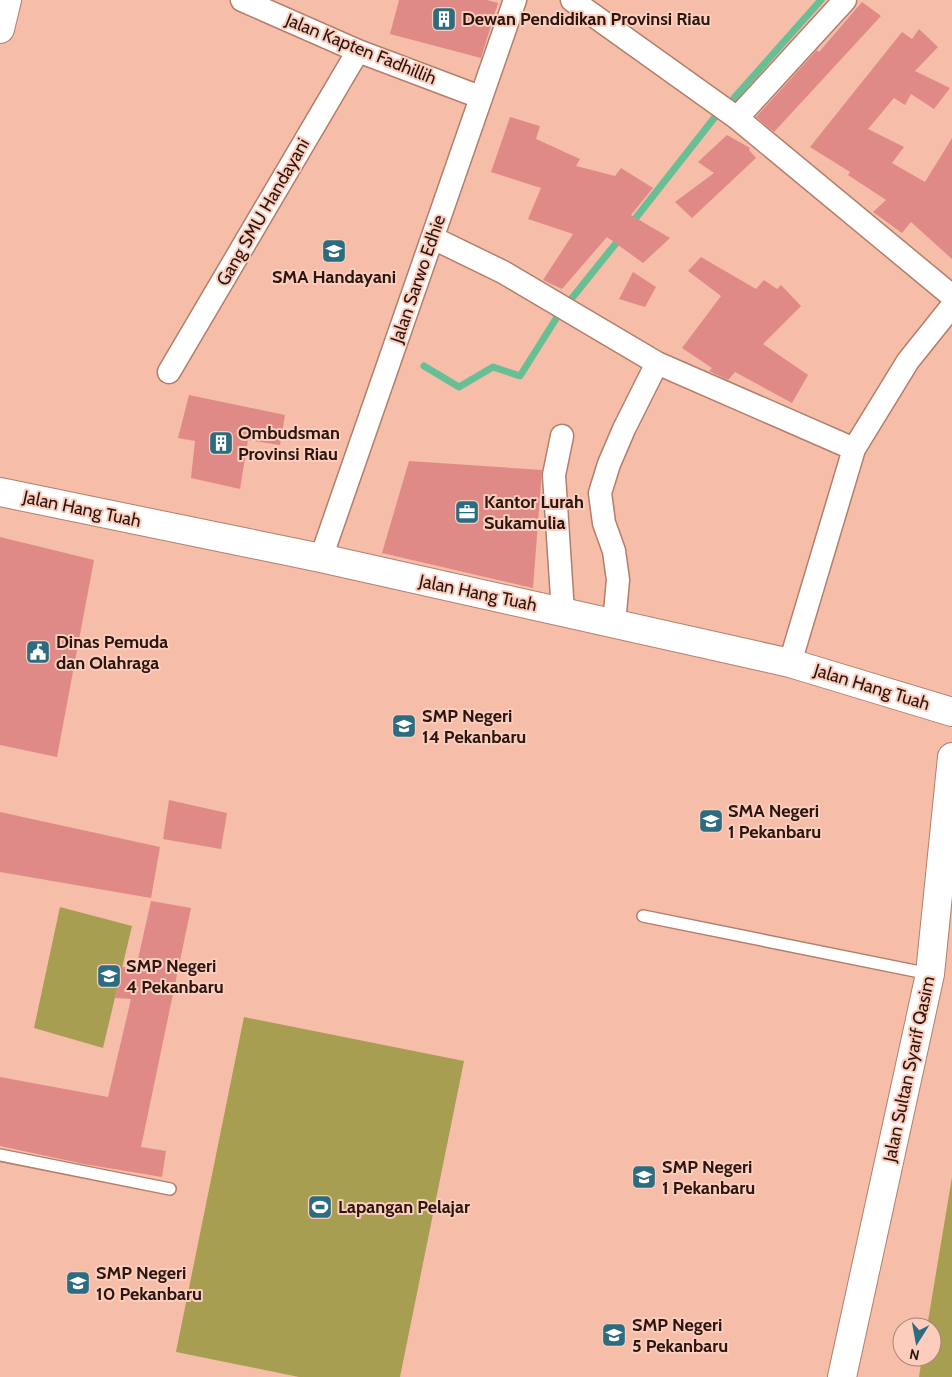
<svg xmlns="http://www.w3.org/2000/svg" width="952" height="1377" font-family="Cabin,sans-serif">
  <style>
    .green { fill: #a89e52 }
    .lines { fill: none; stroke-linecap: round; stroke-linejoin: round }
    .stream { stroke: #68bf96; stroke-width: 7 }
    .building { fill: #e08a88 }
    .service-casing { stroke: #b37e6a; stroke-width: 14 }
    .minor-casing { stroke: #b37e6a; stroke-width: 25 }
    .secondary-casing { stroke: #b37e6a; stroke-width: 30 }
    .primary-casing { stroke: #b37e6a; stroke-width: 30 }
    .service { stroke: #fff; stroke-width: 11 }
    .minor { stroke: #fff; stroke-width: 22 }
    .secondary { stroke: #fff; stroke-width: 28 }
    .primary { stroke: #fff; stroke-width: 28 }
    .labels { text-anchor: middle; stroke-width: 4; stroke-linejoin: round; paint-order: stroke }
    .poi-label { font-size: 18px; font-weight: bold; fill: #2b160f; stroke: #fccdbc; text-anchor: start }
    .street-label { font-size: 18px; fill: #2b160f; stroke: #fccdbc }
  </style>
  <rect width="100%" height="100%" fill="#f6bda8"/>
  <!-- green -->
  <path class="green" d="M 60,907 L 132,926 L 103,1048 L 34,1028 Z
    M 244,1017 L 464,1061 L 400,1377 L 299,1377 L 176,1352 Z
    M 952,1177 L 952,1377 L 919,1377 L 922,1357 L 932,1357 L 932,1327 L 927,1327 Z"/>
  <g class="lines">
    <!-- stream -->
    <path class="stream" d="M 734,98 L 821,0
      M 631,224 L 715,117
      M 568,303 L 621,237
      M 424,366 L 459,387 L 493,367 L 520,376 L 559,314"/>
  </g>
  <!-- building -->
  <path class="building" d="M 399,0 L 487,0 L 498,3 L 481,58 L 390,34 Z
    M 862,2 L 881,16 L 774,132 L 756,117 L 817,50 L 819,52 Z
    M 919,29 L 938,47 L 915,71 L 950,88 L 934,109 L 911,94 L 905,105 L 894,98 L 868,129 L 904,147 L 892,163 L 925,182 L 952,138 L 952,259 L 911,222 L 902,233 L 873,212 L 886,200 L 848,175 L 850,172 L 810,147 L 902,32 L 912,39 Z
    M 510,117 L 540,126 L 536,139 L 580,159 L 576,166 L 615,176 L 621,168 L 653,188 L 631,215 L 670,238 L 643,263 L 607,237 L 562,289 L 543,280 L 573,234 L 528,219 L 541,188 L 491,172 Z
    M 727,135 L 750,148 L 749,150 L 756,158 L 692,218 L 675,202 L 714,173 L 698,162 Z
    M 701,257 L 756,289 L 764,280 L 777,289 L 781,285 L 801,306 L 763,344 L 808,375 L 792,403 L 735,372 L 728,380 L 709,371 L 712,368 L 682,348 L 721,296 L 688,271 Z
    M 633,272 L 656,287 L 645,307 L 619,299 Z
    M 189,395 L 285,415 L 280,445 L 248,440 L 240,489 L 191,478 L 195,441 L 178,438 Z
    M 409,461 L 542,470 L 533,588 L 382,553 Z
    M 0,537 L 94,560 L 57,757 L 0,745 Z
    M 169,800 L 227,813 L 221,849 L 163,839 Z
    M 0,812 L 160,847 L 151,898 L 0,872 Z
    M 151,901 L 191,908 L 141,1147 L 166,1151 L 162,1177 L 84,1164 L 0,1146 L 0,1077 L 108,1097 L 131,999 L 115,998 L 122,967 L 136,968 Z"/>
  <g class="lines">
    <defs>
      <path id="service" d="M 643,916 L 930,974
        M 0,1155 L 170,1189"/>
      <path id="minor" d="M 242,0 L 358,51 L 480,97
        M 572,0 L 737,118 L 952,296
        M 737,118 L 845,0
        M 433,238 L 503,272 L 657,363 L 854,449
        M 169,372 L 358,51
        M 562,436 L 554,475 L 563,612
        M 321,558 L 515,0
        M 614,623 L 618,580 L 614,551 L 604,523 L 600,493 L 609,464 L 624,429 L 657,363
        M 790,663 L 854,449 L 908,361 L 952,306"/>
      <path id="secondary" d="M 0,29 L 7,0"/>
      <path id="primary" d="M 0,492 L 321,558 L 790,663 L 952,712
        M 842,1377 L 930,974 L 952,757"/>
    </defs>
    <!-- service casing -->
    <use href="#service" class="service-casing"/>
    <!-- minor casing -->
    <use href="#minor" class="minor-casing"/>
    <!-- secondary casing -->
    <use href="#secondary" class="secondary-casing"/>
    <!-- primary casing -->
    <use href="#primary" class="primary-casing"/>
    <!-- service -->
    <use href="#service" class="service"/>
    <!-- minor -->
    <use href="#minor" class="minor"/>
    <!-- secondary -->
    <use href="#secondary" class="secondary"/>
    <!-- primary -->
    <use href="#primary" class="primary"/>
  </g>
  <!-- icons -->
  <defs>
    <symbol id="building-square" viewBox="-11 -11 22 22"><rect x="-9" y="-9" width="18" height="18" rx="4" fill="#2c6c80" stroke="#fccdbc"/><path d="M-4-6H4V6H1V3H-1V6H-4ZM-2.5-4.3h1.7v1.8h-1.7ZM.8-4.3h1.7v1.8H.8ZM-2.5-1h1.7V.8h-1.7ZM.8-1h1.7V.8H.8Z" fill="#fff"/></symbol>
    <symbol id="school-square" viewBox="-11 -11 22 22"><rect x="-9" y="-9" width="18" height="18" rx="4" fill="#2c6c80" stroke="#fccdbc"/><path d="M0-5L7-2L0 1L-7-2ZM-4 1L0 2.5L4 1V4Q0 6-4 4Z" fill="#fff"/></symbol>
    <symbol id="office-square" viewBox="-11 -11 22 22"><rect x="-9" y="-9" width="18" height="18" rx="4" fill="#2c6c80" stroke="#fccdbc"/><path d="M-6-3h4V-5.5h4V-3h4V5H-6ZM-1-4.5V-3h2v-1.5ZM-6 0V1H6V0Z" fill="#fff"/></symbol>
    <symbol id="civic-square" viewBox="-11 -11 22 22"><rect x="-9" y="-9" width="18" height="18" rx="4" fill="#2c6c80" stroke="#fccdbc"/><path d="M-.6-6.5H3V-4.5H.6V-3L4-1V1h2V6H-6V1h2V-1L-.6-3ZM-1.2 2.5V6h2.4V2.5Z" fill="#fff"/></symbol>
    <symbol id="stadium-square" viewBox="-11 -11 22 22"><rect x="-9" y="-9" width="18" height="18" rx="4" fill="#2c6c80" stroke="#fccdbc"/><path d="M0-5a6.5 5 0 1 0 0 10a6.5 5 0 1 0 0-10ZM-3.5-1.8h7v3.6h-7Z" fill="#fff"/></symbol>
  </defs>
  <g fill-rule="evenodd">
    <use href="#building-square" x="430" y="5" width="28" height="28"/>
    <use href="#school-square" x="320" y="237" width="28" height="28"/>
    <use href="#building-square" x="207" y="429" width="28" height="28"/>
    <use href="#office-square" x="453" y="498" width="28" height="28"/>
    <use href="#civic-square" x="24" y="638" width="28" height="28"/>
    <use href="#school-square" x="390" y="712" width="28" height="28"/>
    <use href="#school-square" x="697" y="807" width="28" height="28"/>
    <use href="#school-square" x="95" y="962" width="28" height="28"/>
    <use href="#school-square" x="630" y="1163" width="28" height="28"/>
    <use href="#stadium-square" x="306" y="1193" width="28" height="28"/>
    <use href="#school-square" x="64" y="1269" width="28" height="28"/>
    <use href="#school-square" x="600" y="1321" width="28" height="28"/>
  </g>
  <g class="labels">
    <!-- poi labels -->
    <g class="poi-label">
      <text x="462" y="25">Dewan Pendidikan Provinsi Riau</text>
      <text x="334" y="283" text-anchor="middle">SMA Handayani</text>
      <text x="238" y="439">Ombudsman<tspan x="238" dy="21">Provinsi Riau</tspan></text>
      <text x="484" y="508">Kantor Lurah<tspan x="484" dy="21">Sukamulia</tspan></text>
      <text x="56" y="648">Dinas Pemuda<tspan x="56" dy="21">dan Olahraga</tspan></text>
      <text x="422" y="722">SMP Negeri<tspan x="422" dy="21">14 Pekanbaru</tspan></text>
      <text x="728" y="817">SMA Negeri<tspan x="728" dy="21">1 Pekanbaru</tspan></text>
      <text x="126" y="972">SMP Negeri<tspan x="126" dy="21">4 Pekanbaru</tspan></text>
      <text x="662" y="1173">SMP Negeri<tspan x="662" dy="21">1 Pekanbaru</tspan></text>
      <text x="338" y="1213">Lapangan Pelajar</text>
      <text x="96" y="1279">SMP Negeri<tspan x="96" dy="21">10 Pekanbaru</tspan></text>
      <text x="632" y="1331">SMP Negeri<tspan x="632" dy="21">5 Pekanbaru</tspan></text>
    </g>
    <!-- street labels -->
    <g class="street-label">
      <text transform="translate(361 49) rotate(22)" y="6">Jalan Kapten Fadhillih</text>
      <text transform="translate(263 212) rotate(-60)" y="6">Gang SMU Handayani</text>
      <text transform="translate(418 279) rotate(-71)" y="6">Jalan Sarwo Edhie</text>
      <text transform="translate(82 509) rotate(12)" y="6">Jalan Hang Tuah</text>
      <text transform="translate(478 593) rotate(12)" y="6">Jalan Hang Tuah</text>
      <text transform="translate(872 687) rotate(17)" y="6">Jalan Hang Tuah</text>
      <text transform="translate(909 1069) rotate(-78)" y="6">Jalan Sultan Syarif Qasim</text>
    </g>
  </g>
  <!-- north arrow -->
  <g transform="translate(917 1342) rotate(191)"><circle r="24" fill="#fccdbc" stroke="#a88477"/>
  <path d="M0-4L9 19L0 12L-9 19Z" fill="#2c6c80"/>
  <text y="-8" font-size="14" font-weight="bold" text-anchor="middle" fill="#2b160f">N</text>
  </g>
</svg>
